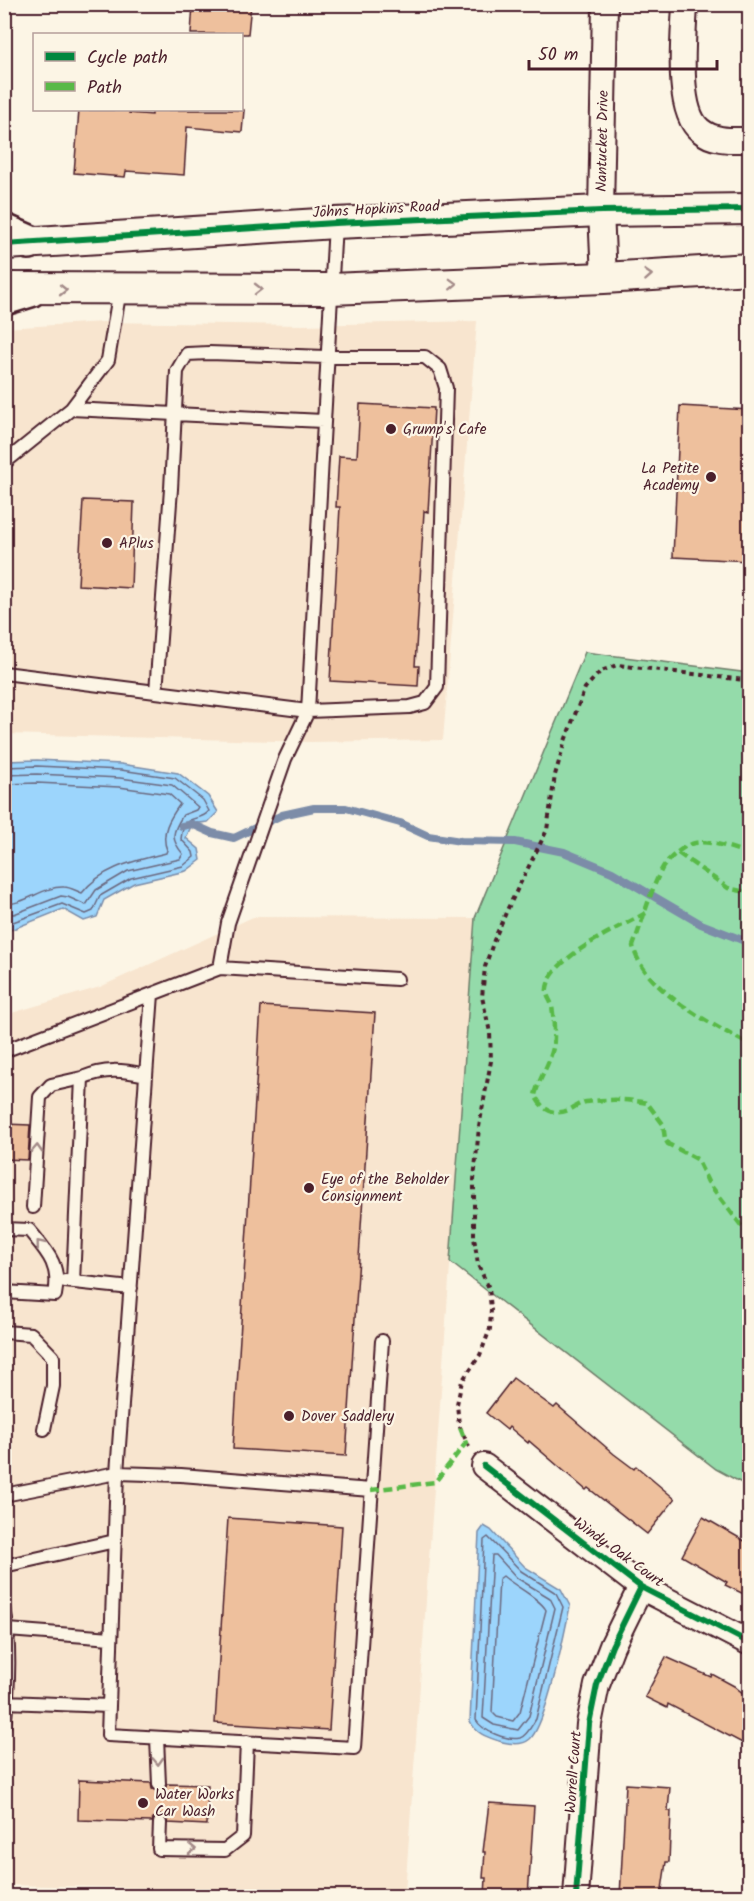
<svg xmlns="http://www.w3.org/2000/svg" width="754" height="1901" font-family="Kalam,sans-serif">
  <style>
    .built { fill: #f8e5cf }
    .green { fill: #94dbaa; stroke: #6f7d6a; stroke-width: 1.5 }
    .water { fill: #9cd5fc; stroke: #7b8ca8; stroke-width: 1.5 }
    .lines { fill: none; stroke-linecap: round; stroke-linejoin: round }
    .shore { stroke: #6b687f; stroke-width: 1.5 }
    .stream { stroke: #7b8ca8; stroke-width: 8 }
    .building { fill: #eec09d; stroke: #4a1f2b; stroke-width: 1.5 }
    .service-casing { stroke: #4a1f2b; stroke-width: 16 }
    .minor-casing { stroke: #4a1f2b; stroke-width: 28 }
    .tertiary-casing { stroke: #4a1f2b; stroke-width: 34 }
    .trunk-casing { stroke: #4a1f2b; stroke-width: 38 }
    .path { stroke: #4a1f2b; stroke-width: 4; stroke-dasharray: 4.5 4.5; stroke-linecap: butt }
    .service { stroke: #fcf5e5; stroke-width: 12 }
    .minor { stroke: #fcf5e5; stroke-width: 24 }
    .tertiary { stroke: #fcf5e5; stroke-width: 30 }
    .trunk { stroke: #fcf5e5; stroke-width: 33 }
    .quiet { stroke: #58b947; stroke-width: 4.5; stroke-dasharray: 9 4.5; stroke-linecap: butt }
    .cycleway-casing { stroke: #fcf5e5; stroke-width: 10 }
    .cycleway { stroke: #00873e; stroke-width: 6 }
    .oneway { stroke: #a38a88 }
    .poi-dot { fill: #4a1f2b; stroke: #fcf5e5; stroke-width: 2 }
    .labels { text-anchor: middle; stroke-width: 4.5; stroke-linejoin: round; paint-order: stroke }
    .street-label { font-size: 15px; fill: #4a1f2b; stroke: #fcf5e5 }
    .poi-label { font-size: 15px; fill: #4a1f2b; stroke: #fcf5e5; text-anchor: start }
  </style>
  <rect width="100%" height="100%" fill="#fcf5e5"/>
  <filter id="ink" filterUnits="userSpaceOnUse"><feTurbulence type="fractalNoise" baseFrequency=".0167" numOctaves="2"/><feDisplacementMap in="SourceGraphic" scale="12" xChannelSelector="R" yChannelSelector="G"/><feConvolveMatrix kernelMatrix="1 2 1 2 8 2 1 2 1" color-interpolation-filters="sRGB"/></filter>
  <g filter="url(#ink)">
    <!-- built -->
    <path class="built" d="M 477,321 L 443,740 L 311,742 L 5,734 L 5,328 L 103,322 L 302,325 Z
      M 253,917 L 475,918 L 405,1893 L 5,1885 L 5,1015 L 100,987 Z"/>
    <!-- green -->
    <path class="green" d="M 585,652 L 749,673 L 749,1487 L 716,1469 L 450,1262 L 475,918 Z"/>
    <!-- water -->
    <path class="water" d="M 37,760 L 121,764 L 178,773 L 208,796 L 218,812 L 208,822 L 192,824 L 186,838 L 199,849 L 201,860 L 186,871 L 134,883 L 104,900 L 97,917 L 84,921 L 63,909 L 8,931 L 4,910 L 5,764 L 6,761 Z
      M 484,1526 L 491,1530 L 525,1567 L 561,1589 L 570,1606 C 565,1631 546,1724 530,1739 C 522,1746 509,1744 499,1741 C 487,1737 476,1734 470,1721 L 479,1533 Z"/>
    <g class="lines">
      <!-- shore -->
      <path class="shore" d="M 4,767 L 37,766 L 121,770 L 175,778 L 203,800 L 209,811 C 199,824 184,810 181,839 L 193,852 L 194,857 L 183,866 L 131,878 L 100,896 L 93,911 L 86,914 L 62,904 L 13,922 L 4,921
        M 4,775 L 37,774 L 120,778 L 172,785 L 198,807 L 196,810 L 183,815 C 172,832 170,839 183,854 L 180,859 L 128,871 L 96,890 L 86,905 L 68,897 L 61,896 L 14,914 L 4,913
        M 4,784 L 37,783 L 119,787 L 169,794 L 180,804 C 170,818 160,833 167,850 L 166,853 C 135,861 102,867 82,893 C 76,891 70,887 64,887 C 43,886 25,905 4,904
        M 488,1537 L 521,1571 L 556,1593 L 563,1607 L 536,1719 C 532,1725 527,1736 520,1738 C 507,1741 482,1731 476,1720 L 484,1540 Z
        M 492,1555 L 496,1555 L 517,1578 L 550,1598 L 555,1608 L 529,1716 L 518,1730 L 494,1725 L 483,1718 Z
        M 503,1576 C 513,1585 541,1599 546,1610 L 520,1712 L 513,1721 L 497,1717 L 492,1712 L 499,1579 Z"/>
      <!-- stream -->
      <path class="stream" d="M 182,826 L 192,824 L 212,833 L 234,838 L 282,815 L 314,808 L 346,808 L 400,823 L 428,836 L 461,841 L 515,842 L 564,852 L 612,872 L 701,924 L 750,943"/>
    </g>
    <!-- building -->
    <path class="building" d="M 193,4 L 251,4 L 248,34 L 191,34 Z
      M 79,110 L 130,110 L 129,113 L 152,115 L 152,110 L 244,110 L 242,132 L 187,127 L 184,175 L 126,171 L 125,177 L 74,173 Z
      M 360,404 L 434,408 L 428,512 L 424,511 L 415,666 L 419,666 L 418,686 L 330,681 L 340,507 L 336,507 L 339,456 L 357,457 Z
      M 680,406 L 750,410 L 749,561 L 673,557 Z
      M 83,500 L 134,502 L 131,588 L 78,585 Z
      M 261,1006 L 375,1013 L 346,1456 L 233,1449 Z
      M 4,1124 L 30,1125 L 28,1160 L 4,1159 Z
      M 513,1378 L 554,1408 L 557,1405 L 614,1454 L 634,1469 L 636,1466 L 675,1499 L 647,1534 L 588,1488 L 586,1490 L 529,1441 L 528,1443 L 509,1427 L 507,1430 L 486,1413 Z
      M 703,1517 L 750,1544 L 750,1597 L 725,1585 L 727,1582 L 682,1556 Z
      M 228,1518 L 342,1526 L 329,1730 L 215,1723 Z
      M 666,1657 L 711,1677 L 712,1674 L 734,1686 L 750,1699 L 750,1747 L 668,1704 L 667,1708 L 645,1697 Z
      M 79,1780 L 151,1783 L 152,1789 L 159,1792 L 164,1791 L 167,1784 L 208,1785 L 207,1825 L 168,1823 L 165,1816 L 160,1815 L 153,1818 L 152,1822 L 78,1820 Z
      M 626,1784 L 670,1787 L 668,1811 L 671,1811 L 669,1862 L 666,1862 L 661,1896 L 620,1896 Z
      M 489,1803 L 534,1806 L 528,1896 L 485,1896 L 486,1878 L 483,1878 L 485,1852 L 483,1852 Z"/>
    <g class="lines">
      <defs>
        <path id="service" d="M 71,409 L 323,421
          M 4,463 L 71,409 L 108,360 L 120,289
          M 4,673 L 308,711 L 335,224
          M 156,692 L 171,489 L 177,371 L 187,354 L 209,353 L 326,357 L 425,357 L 440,369 L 446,388 L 437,687 L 425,703 L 410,707 L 308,711 L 285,759 L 228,923 L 220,968
          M 152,994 L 117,1473 L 108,1735 L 354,1748 L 382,1341
          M 4,1051 L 220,968 L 397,979
          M 33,1207 L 40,1097 L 51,1085 L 82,1078
          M 4,1229 L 29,1230 C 47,1252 61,1265 55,1295 L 4,1292
          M 65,1281 L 131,1288
          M 73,1282 L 82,1078 C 105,1068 122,1070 146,1075
          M 4,1332 L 31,1334 L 53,1357 L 53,1386 L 44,1429
          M 4,1495 L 117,1473 L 181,1475 L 371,1490
          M 4,1566 L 115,1541
          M 4,1606 C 10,1644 9,1687 4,1725
          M 8,1630 L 111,1638
          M 6,1702 L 109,1706
          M 157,1738 L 159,1784
          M 160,1823 L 159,1849 L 225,1850 L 243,1836 L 247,1742"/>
        <path id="minor" d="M 685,4 C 684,35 675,110 700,130 C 714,142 733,140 750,140
          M 604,278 L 601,211 L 605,4
          M 484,1466 L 641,1587 L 750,1643
          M 576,1896 L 589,1724 L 597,1685 L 612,1646 L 641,1587"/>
        <path id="tertiary" d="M 6,244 L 335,223 L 601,211 L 750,209
          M 4,288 L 330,289 L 604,278 L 750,269"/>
        <path id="trunk" d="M 4,231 L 29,242
          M 4,298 L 30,290"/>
      </defs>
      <!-- service casing -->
      <use href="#service" class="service-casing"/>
      <!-- minor casing -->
      <use href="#minor" class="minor-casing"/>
      <!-- tertiary casing -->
      <use href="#tertiary" class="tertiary-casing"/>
      <!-- trunk casing -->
      <use href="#trunk" class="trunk-casing"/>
      <!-- path -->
      <path class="path" d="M 469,1447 L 459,1425 L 457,1404 L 462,1381 L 480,1355 L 490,1329 L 491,1309 L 489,1288 L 478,1265 L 474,1237 L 474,1180 L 479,1127 L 491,1061 L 490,1032 L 482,997 L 485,967 L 494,940 L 508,908 L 547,830 L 555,775 L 565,741 L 585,688 L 601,671 L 617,665 L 744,680 L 750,679"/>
      <!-- service -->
      <use href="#service" class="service"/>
      <!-- minor -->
      <use href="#minor" class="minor"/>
      <!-- tertiary -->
      <use href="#tertiary" class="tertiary"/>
      <!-- trunk -->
      <use href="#trunk" class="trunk"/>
      <!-- quiet -->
      <path class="quiet" d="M 678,853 L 728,888 L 750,893
        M 750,854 C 734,849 707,838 691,844 C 682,847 667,860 663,867 C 651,888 642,923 633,946 C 644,991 712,1024 750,1045
        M 646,913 C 621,927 542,960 547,994 C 548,998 550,1000 551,1003 C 554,1011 555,1040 553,1048 C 549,1065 539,1079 535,1095 C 542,1110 553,1116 569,1110 C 575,1107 579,1103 586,1102 C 605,1099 628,1099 647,1103 L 663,1124 L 665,1139 L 668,1144 L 697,1159 L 708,1182 L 750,1237
        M 371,1490 L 435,1482 L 466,1443 L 459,1425"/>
      <defs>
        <path id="cycleway" d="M 4,244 L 335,223 L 601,211 L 750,209
          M 484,1466 L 641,1587 L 750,1643
          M 576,1896 L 589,1724 L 597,1685 L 612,1646 L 641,1587"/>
      </defs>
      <!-- cycleway casing -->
      <use href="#cycleway" class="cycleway-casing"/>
      <!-- cycleway -->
      <use href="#cycleway" class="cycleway"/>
    </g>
    <!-- one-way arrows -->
    <defs><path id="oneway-chevron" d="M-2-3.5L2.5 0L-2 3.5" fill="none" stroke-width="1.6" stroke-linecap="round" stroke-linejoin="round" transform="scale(1.5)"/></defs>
    <g class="oneway">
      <use href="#oneway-chevron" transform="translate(648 275) rotate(-4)"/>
      <use href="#oneway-chevron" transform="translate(453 284) rotate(-2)"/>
      <use href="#oneway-chevron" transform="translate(258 289)"/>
      <use href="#oneway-chevron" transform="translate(63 290)"/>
      <use href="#oneway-chevron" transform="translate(37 1149) rotate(-87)"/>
      <use href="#oneway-chevron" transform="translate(40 1244) rotate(-129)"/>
      <use href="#oneway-chevron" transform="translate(158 1761) rotate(88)"/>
      <use href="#oneway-chevron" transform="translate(192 1849) rotate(1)"/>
    </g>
  </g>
  <!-- markers -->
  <g class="poi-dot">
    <circle cx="391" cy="429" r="6"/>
    <circle cx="711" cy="477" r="6"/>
    <circle cx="107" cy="543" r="6"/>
    <circle cx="309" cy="1188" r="6"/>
    <circle cx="289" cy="1416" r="6"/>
    <circle cx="143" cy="1803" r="6"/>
  </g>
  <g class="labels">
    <!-- street labels -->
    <g class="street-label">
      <text transform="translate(602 141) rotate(-89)" y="5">Nantucket Drive</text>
      <text transform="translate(376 209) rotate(-3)" y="5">Johns Hopkins Road</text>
      <text transform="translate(619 1552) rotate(36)" y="5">Windy Oak Court</text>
      <text transform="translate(573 1772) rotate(-86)" y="5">Worrell Court</text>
    </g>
    <!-- poi labels -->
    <g class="poi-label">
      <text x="403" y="434">Grump's Cafe</text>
      <text x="699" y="473" text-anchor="end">La Petite<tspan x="699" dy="17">Academy</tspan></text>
      <text x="119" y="548">APlus</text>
      <text x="321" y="1184">Eye of the Beholder<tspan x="321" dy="17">Consignment</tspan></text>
      <text x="301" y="1421">Dover Saddlery</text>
      <text x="155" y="1799">Water Works<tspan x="155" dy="17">Car Wash</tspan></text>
    </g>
  </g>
  <!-- margin -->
  <rect width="754" height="1901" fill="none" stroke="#fcf5e5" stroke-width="24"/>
  <rect x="12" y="12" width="730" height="1877" fill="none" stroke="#4a1f2b" stroke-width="2" filter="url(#ink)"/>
  <!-- legend -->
  <rect x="33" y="33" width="210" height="78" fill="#fcf5e5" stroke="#b59f9b" stroke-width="1.5"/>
  <rect x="45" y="52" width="30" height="9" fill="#00873e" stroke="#b59f9b" stroke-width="1.5"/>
  <text x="87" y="63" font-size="18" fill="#4a1f2b">Cycle path</text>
  <rect x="45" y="82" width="30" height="9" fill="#58b947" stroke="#b59f9b" stroke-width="1.5"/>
  <text x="87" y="93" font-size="18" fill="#4a1f2b">Path</text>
  <!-- scale -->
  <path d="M529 60v9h188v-9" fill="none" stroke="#4a1f2b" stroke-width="3"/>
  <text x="538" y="60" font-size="18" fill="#4a1f2b" stroke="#fcf5e5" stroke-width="4.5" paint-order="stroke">50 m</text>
</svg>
